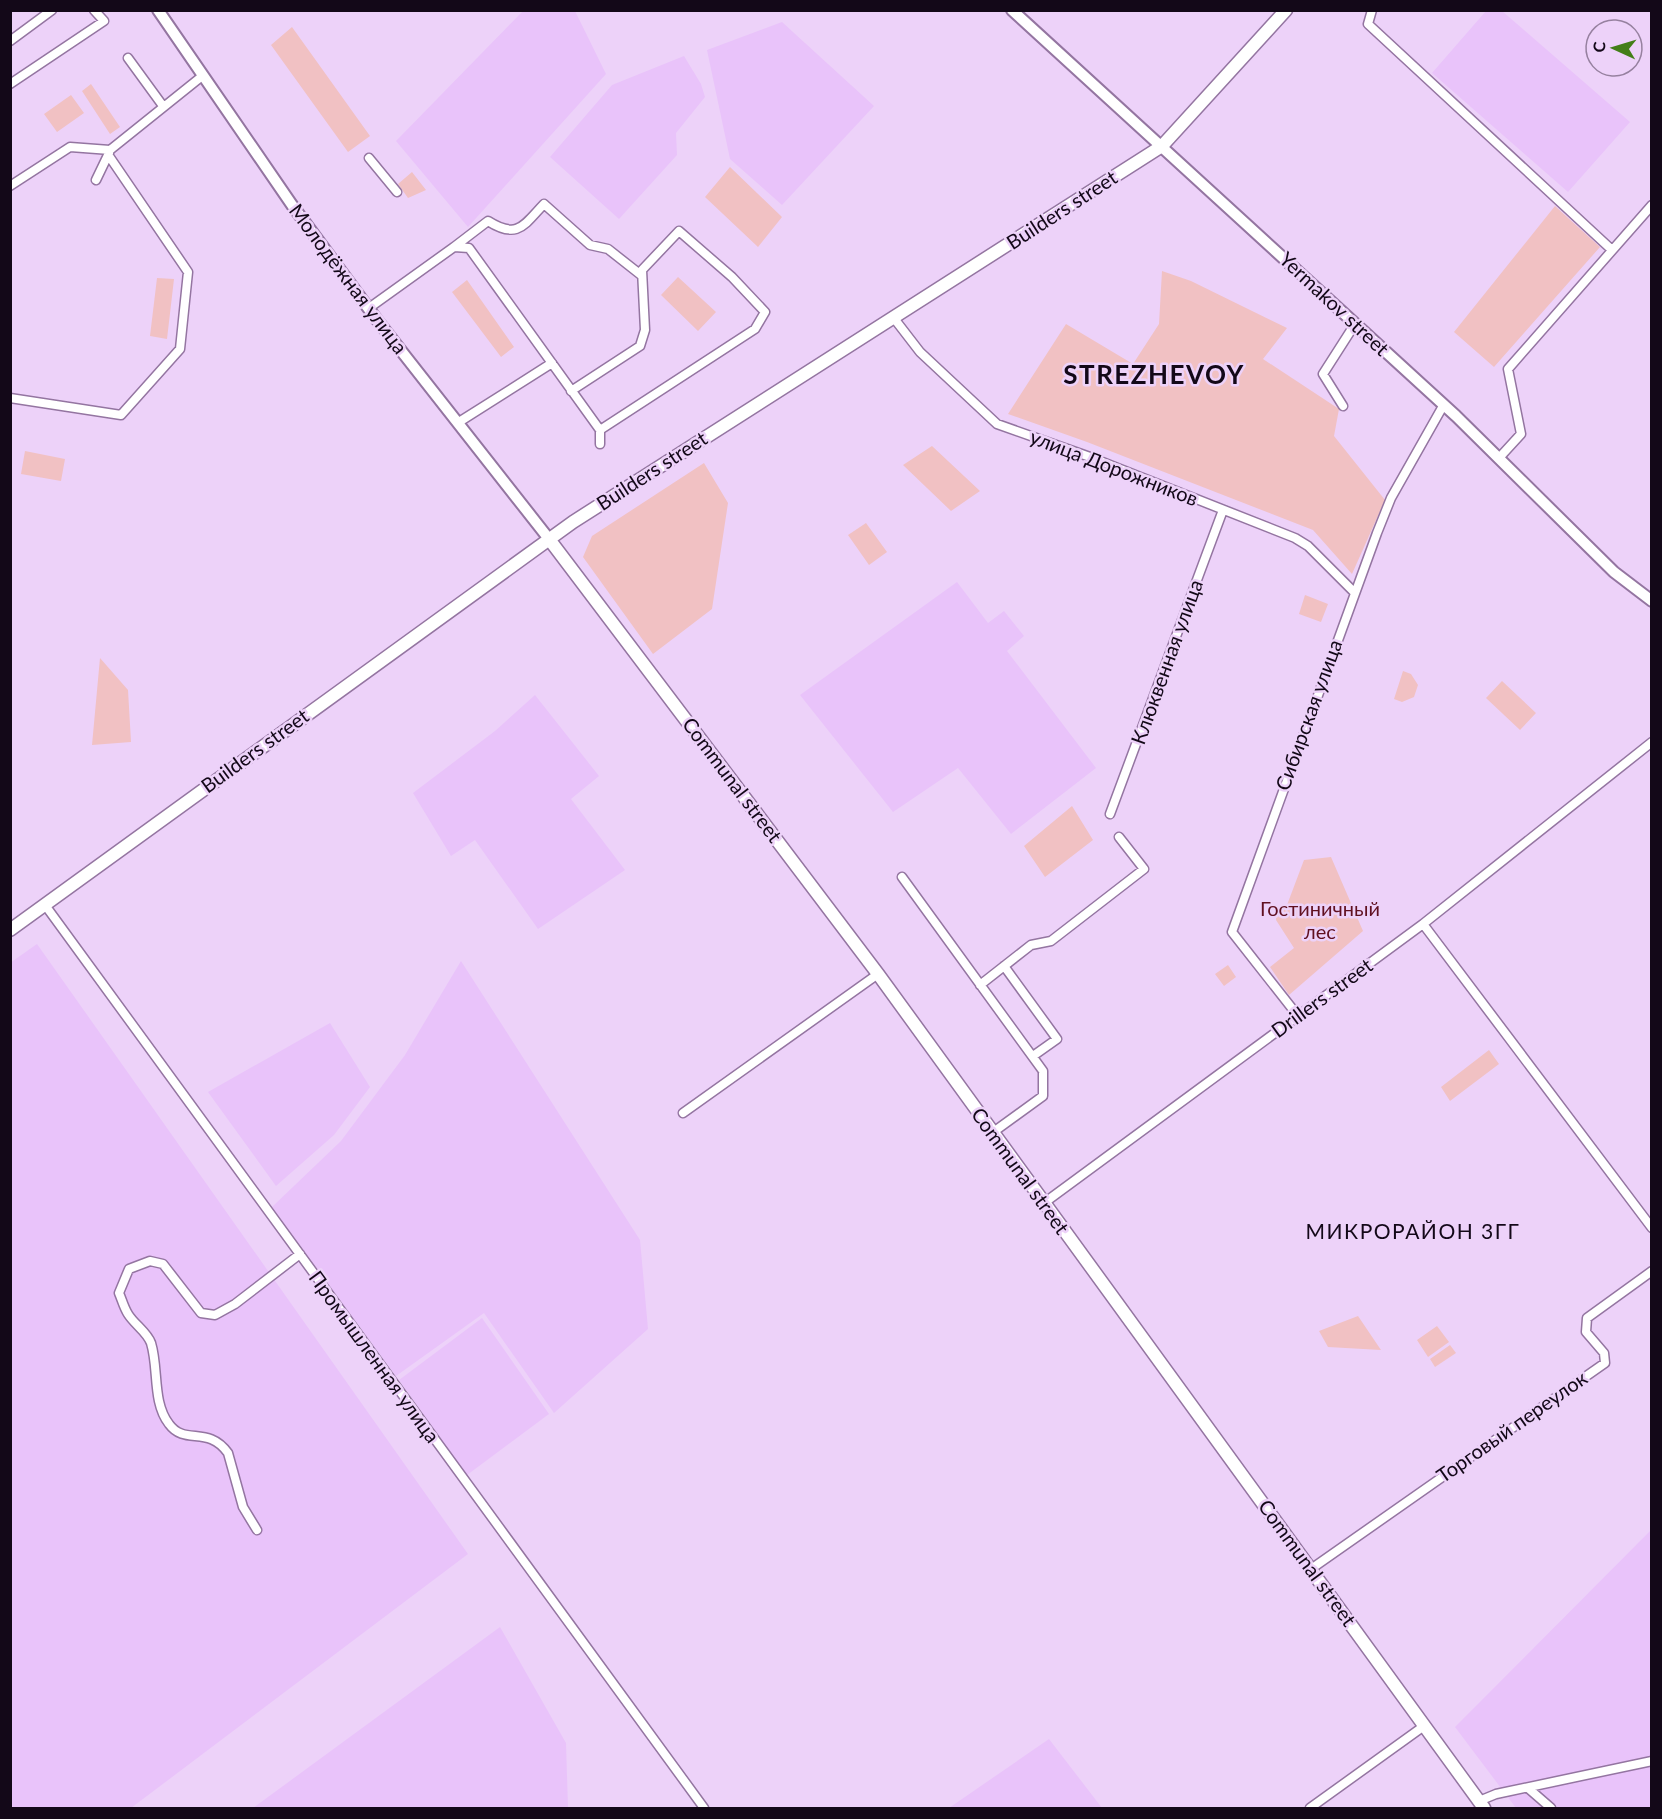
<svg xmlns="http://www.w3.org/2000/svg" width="1662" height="1819" font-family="Lato,sans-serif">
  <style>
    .built { fill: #e9c3fa }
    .green { fill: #f1c1c3 }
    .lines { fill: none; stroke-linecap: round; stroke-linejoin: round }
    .minor-casing { stroke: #9475a1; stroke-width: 11 }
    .tertiary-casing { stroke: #9475a1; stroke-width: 14 }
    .secondary-casing { stroke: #9475a1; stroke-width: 15 }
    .minor { stroke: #fff; stroke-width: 8 }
    .tertiary { stroke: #fff; stroke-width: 10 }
    .secondary { stroke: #fff; stroke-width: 12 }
    .labels { text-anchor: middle; stroke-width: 5; stroke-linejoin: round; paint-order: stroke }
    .street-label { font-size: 20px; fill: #130818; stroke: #edd2f9 }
    .park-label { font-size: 20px; fill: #601020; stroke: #edd2f9 }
    .neighbourhood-label { font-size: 21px; letter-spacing: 1.5px; fill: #130818; stroke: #edd2f9 }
    .district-label { font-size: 26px; font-weight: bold; letter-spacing: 1.5px; fill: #130818; stroke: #edd2f9 }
  </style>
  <rect width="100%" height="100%" fill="#edd2f9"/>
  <!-- built -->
  <path class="built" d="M 523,11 L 575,11 L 606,74 L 468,227 L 396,141 Z
    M 1486,11 L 1502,11 L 1630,122 L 1568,192 L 1432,73 Z
    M 782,22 L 874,106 L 782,205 L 730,159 L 707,50 Z
    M 684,56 L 701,84 L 705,97 L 676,133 L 677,155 L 619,219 L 550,157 L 612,85 Z
    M 957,582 L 988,623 L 1004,611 L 1024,636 L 1007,651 L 1096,768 L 1011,834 L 958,768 L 893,812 L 800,695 Z
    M 535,695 L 599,776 L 571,799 L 625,870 L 538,929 L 475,840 L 451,856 L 413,793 L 495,731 Z
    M 37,944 L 468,1554 L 131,1808 L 11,1808 L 10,963 Z
    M 461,961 L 640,1240 L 648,1329 L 554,1413 L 484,1313 L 396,1376 L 272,1207 L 341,1141 L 405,1055 Z
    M 330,1023 L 370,1087 L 334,1135 L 276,1186 L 208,1092 Z
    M 482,1318 L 549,1414 L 467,1475 L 399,1380 Z
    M 1651,1530 L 1651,1808 L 1516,1808 L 1455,1727 Z
    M 500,1627 L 566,1743 L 568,1808 L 253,1808 Z
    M 1049,1739 L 1102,1808 L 949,1808 Z"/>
  <!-- green -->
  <path class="green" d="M 292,27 L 370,136 L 348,152 L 271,45 Z
    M 91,84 L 120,127 L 110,134 L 82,91 Z
    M 71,95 L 84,113 L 57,132 L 44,114 Z
    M 730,167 L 782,217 L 758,247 L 705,197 Z
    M 412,172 L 426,190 L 408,198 L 398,184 Z
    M 1555,206 L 1600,247 L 1494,367 L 1454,332 Z
    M 1162,271 L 1191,281 L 1287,328 L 1263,359 L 1339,409 L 1334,436 L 1385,500 L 1352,574 L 1313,530 L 1087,442 L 1008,414 L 1066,324 L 1133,364 L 1159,324 Z
    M 678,277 L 716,312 L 698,331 L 661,295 Z
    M 157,278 L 174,279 L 167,339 L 150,336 Z
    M 467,280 L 514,347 L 501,357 L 452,292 Z
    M 932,446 L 980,491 L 951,511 L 903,465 Z
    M 25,451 L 65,459 L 61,481 L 21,474 Z
    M 704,463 L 728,503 L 712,609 L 653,654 L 583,557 L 592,536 Z
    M 866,523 L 887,552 L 869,565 L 848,535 Z
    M 1305,595 L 1328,604 L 1321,622 L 1299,614 Z
    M 100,658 L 128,690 L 131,742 L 92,745 Z
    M 1403,671 L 1411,674 L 1418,685 L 1414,697 L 1402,702 L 1394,699 Z
    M 1502,681 L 1536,713 L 1520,730 L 1486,698 Z
    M 1072,806 L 1093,840 L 1045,877 L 1024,846 Z
    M 1331,857 L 1363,931 L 1289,995 L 1270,967 L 1294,948 L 1276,920 L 1277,907 L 1287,905 L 1304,860 Z
    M 1228,965 L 1236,977 L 1224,986 L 1215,974 Z
    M 1489,1050 L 1499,1064 L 1450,1101 L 1441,1087 Z
    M 1358,1316 L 1381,1350 L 1328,1347 L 1319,1331 Z
    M 1437,1326 L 1449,1342 L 1428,1357 L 1417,1340 Z
    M 1450,1345 L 1456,1353 L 1435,1367 L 1430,1359 Z"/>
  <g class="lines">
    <defs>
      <path id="minor" d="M 1372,10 L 1368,24 L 1612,250
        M 10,41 L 52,10
        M 128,58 L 163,106
        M 10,84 L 104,21 L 94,10
        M 369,158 L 397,192
        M 96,180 L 109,153
        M 10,186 L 70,147 L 110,150 L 201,77
        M 454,247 L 488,221 C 518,240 524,225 544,204 L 590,245 L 608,249 L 641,275
        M 369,308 L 454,247 L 469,248 L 600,430 L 755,329 L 765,312 L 732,277 L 679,231 L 642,270 L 645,330 L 640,346 L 571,391
        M 893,317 L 920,352 L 997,424 L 1090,457 L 1295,538 L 1308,546 L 1354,592
        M 10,398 L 121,415 L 180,349 L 188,272 L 109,156
        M 1343,406 L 1323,374 L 1355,324
        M 459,422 L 552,363
        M 600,430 L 600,444
        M 1499,458 L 1521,434 L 1508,369 L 1652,205
        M 1110,814 L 1223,510
        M 902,877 L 1043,1071 L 1043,1096 L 992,1133
        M 45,905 L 704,1808
        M 1423,924 L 1652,1228
        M 1004,966 L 1057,1039 L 1033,1056
        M 980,985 L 1031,945 L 1051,941 L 1144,869 L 1119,837
        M 1298,1016 L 1232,932 L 1377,533 L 1391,498 L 1443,406
        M 683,1113 L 878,974
        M 1044,1203 L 1423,924 L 1652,742
        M 257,1530 L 243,1507 L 228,1453 C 208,1425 185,1446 169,1424 C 152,1402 159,1369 151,1343 C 147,1332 134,1324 128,1314 C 124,1308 122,1300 119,1293 L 129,1269 L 150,1261 L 163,1264 L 201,1313 L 215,1315 L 235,1304 L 300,1254
        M 1311,1569 L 1605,1363 L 1604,1353 L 1586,1332 L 1587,1318 L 1652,1271
        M 1528,1788 L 1551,1808
        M 1479,1801 L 1496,1794 L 1652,1761
        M 1310,1808 L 1424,1726"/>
      <path id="tertiary" d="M 158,10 L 292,205 L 377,320 L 549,539
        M 1012,10 L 1456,416 L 1614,572 L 1652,601"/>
      <path id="secondary" d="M 549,539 L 878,974 L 1484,1808
        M 10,930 L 573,522 L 1162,146 L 1286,10"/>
    </defs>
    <!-- minor casing -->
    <use href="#minor" class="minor-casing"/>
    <!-- tertiary casing -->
    <use href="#tertiary" class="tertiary-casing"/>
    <!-- secondary casing -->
    <use href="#secondary" class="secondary-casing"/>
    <!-- minor -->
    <use href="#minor" class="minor"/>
    <!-- tertiary -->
    <use href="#tertiary" class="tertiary"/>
    <!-- secondary -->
    <use href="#secondary" class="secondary"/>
  </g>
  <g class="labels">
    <!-- street labels -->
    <g class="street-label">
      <text transform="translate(1062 210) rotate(-33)" y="7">Builders street</text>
      <text transform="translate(348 279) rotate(53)" y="7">Молодёжная улица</text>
      <text transform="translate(1334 304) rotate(43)" y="7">Yermakov street</text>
      <text transform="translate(1114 468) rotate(21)" y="7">улица Дорожников</text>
      <text transform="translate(652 471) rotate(-33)" y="7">Builders street</text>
      <text transform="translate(1167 662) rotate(-70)" y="7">Клюквенная улица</text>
      <text transform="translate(1309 715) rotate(-70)" y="7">Сибирская улица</text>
      <text transform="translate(255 751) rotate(-36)" y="7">Builders street</text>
      <text transform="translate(732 780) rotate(53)" y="7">Communal street</text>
      <text transform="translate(1322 998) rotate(-36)" y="7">Drillers street</text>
      <text transform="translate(1020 1171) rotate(54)" y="7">Communal street</text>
      <text transform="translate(374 1357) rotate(54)" y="7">Промышленная улица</text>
      <text transform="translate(1512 1427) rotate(-35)" y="7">Торговый переулок</text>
      <text transform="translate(1307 1563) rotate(54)" y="7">Communal street</text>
    </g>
    <!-- park labels -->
    <g class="park-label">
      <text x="1320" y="916">Гостиничный<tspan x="1320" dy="23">лес</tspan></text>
    </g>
    <!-- neighbourhood labels -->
    <g class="neighbourhood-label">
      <text x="1413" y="1239">МИКРОРАЙОН 3ГГ</text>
    </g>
    <!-- district labels -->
    <g class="district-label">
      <text x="1154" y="384">STREZHEVOY</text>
    </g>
  </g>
  <!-- border -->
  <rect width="1662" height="1819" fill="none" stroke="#130818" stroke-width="24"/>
  <!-- north arrow -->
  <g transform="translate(1614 48) rotate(274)"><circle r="28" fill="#edd2f9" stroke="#96819f" stroke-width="1.5"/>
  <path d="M0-4.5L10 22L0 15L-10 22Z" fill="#437e18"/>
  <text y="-9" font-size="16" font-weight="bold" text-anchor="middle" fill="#130818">С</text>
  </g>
</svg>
